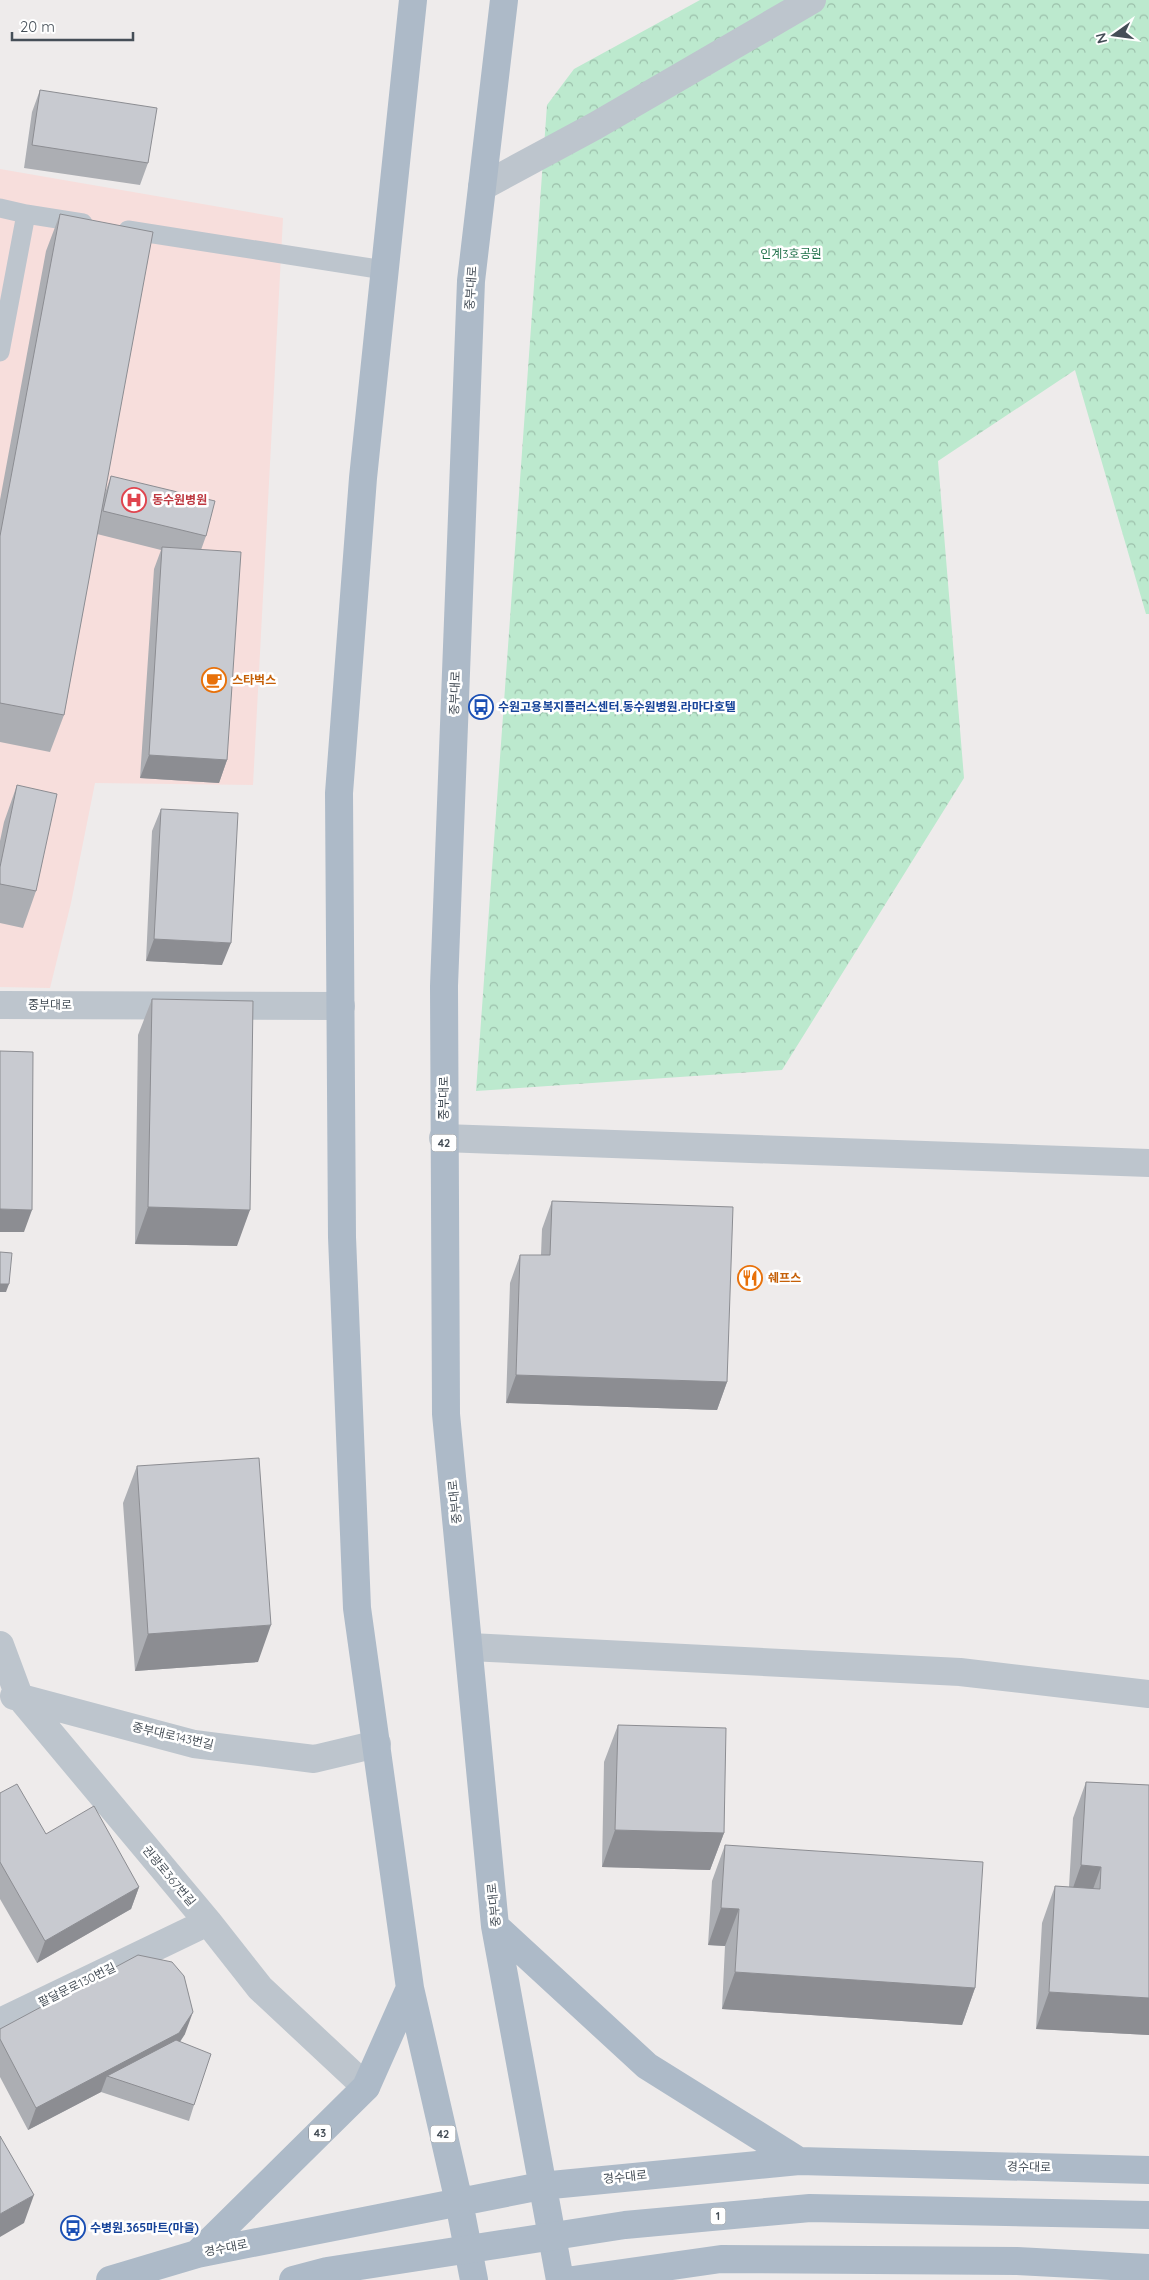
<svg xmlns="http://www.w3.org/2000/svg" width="1149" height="2280" font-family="Quicksand,'Noto Sans KR',sans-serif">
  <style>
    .medical { fill: #f7dedc }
    .park { fill: url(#park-crowns) }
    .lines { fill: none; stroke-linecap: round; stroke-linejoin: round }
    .service { stroke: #bdc5cd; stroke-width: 19 }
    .minor { stroke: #bdc5cd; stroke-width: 28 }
    .tertiary { stroke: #bdc5cd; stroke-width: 28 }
    .primary { stroke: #adbac8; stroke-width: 28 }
    .primary-bridge { stroke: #adbac8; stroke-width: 28 }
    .wall { fill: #acaeb3 }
    .shaded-wall { fill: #8c8d92 }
    .building { fill: #c8cad0; stroke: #8c8d92 }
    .labels { text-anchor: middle; stroke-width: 5; stroke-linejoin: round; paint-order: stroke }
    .shield { fill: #fff; stroke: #7d8389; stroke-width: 1 }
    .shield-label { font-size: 11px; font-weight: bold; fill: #454e57 }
    .park-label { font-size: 12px; fill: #1e7048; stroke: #fff }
    .street-label { font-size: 12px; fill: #454e57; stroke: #fff }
    .health-label { font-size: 12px; font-weight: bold; fill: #be3a42; stroke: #fff; text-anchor: start }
    .food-label { font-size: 12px; font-weight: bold; fill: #c56008; stroke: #fff; text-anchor: start }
    .transit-label { font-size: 12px; font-weight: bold; fill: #164399; stroke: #fff; text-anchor: start }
  </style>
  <defs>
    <pattern id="park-crowns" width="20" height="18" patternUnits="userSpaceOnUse" patternTransform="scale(1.25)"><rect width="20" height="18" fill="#bce9ce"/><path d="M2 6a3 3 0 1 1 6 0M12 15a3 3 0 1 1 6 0" fill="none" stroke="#9bbfaa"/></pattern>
  </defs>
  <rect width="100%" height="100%" fill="#eeebeb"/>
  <!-- medical -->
  <path class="medical" d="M 0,169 L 283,218 L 253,785 L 95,783 L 71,903 L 50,988 L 0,987 Z"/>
  <!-- park -->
  <path class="park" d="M 700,0 L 1149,0 L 1149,614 L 1146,614 L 1075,370 L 938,461 L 964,778 L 782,1070 L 476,1091 L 547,105 L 574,69 Z"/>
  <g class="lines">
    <!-- service -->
    <path class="service" d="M 0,208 L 26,214
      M 128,230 L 384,270
      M 0,352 L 26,214 L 83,223"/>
    <!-- minor -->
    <path class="minor" d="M 482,187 L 595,126 L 812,0
      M 0,1005 L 341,1006
      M 443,1138 L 1149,1163
      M 0,1645 L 19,1696 L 208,1922 L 260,1988 L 366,2087
      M 14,1696 L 194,1744 L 314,1759 L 377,1744
      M 0,2022 L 208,1922"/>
    <!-- tertiary -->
    <path class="tertiary" d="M 470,1647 L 960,1672 L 1149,1694"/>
    <!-- primary -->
    <path class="primary" d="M 413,0 L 363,478 L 339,793 L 342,1237 L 357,1608 L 410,1988 L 459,2202 L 474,2280
      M 504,0 L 471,281 L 444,986 L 446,1414 L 495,1926 L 560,2280
      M 495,1926 L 647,2066 L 799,2161
      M 197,2254 L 366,2087 L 410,1988
      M 110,2280 L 197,2254 L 541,2186 L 799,2161 L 1149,2170
      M 573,2280 L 721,2259 L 1017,2261 L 1149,2268"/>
    <!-- primary-bridge -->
    <path class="primary-bridge" d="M 293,2280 L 327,2271 L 625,2225 L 810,2208 L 1149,2215"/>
  </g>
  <!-- wall -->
  <path class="wall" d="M 40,90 L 148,163 L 140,185 L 24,168 L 32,112 Z
    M 60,214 L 104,496 L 111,476 L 206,536 L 201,550 L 227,760 L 219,783 L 140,778 L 154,569 L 161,550 L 97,534 L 64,715 L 50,752 L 0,742 L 0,500 L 46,251 Z
    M 17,785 L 36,891 L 23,928 L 0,923 L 0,841 L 4,822 Z
    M 161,809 L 222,965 L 146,961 L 152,831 Z
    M 152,999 L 237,1246 L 135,1244 L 138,1035 Z
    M 552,1201 L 727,1382 L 717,1410 L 506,1403 L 510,1283 L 520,1255 L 541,1255 L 542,1229 Z
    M 137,1466 L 258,1662 L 135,1671 L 123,1503 Z
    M 618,1725 L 724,1833 L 710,1870 L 602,1867 L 604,1762 Z
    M 1086,1782 L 1149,1785 L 1149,2035 L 1036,2029 L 1042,1923 L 1055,1886 L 1069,1887 L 1073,1818 Z
    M 0,1793 L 46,1834 L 139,1887 L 131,1909 L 37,1963 L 0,1899 Z
    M 725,1845 L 975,1988 L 962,2025 L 722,2009 L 725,1946 L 708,1945 L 712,1881 Z
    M 0,2029 L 185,2034 L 180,2042 L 194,2105 L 189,2121 L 101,2092 L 28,2130 L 0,2077 Z"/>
  <!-- shaded-wall -->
  <path class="shaded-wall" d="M 149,755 L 227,760 L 219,783 L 140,778 Z
    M 154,939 L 231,943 L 222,965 L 146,961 Z
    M 148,1207 L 250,1210 L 237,1246 L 135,1244 Z
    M 0,1209 L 32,1210 L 24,1232 L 0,1232 Z
    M 0,1284 L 9,1284 L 6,1292 L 0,1292 Z
    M 516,1375 L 727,1382 L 717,1410 L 506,1403 Z
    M 271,1625 L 258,1662 L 135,1671 L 148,1634 Z
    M 615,1830 L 724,1833 L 710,1870 L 602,1867 Z
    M 1081,1865 L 1101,1867 L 1088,1903 L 1068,1902 Z
    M 139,1887 L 131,1909 L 37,1963 L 45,1941 Z
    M 721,1908 L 739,1909 L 725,1946 L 708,1945 Z
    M 735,1972 L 975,1988 L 962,2025 L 722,2009 Z
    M 1049,1992 L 1149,1998 L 1149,2035 L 1036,2029 Z
    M 193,2012 L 185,2034 L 170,2056 L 107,2076 L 101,2092 L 28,2130 L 36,2108 Z
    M 34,2195 L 24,2223 L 0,2237 L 0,2214 Z"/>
  <!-- building -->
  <path class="building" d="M 40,90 L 157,108 L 148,163 L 32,145 Z
    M 60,214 L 153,232 L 64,715 L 0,703 L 0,536 Z
    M 111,476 L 215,501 L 206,536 L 103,511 Z
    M 162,547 L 241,552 L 227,760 L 149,755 Z
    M 17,785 L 57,794 L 36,891 L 0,884 L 0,867 Z
    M 161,809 L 238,813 L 231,943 L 154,939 Z
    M 152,999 L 253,1001 L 250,1210 L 148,1207 Z
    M 0,1051 L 33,1052 L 32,1210 L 0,1209 Z
    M 552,1201 L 733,1207 L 727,1382 L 516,1375 L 520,1255 L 550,1255 Z
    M 0,1252 L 12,1253 L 9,1284 L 0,1284 Z
    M 259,1458 L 271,1625 L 148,1634 L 137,1466 Z
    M 618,1725 L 726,1728 L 724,1833 L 615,1830 Z
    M 1086,1782 L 1149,1785 L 1149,1998 L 1049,1992 L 1055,1886 L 1100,1889 L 1101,1867 L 1081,1865 Z
    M 17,1784 L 46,1834 L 94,1806 L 139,1887 L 45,1941 L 0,1862 L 0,1793 Z
    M 725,1845 L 983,1862 L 975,1988 L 735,1972 L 739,1909 L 721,1908 Z
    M 138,1955 L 172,1962 L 184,1976 L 193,2012 L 179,2033 L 36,2108 L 0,2039 L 0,2029 Z
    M 176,2040 L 211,2054 L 194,2105 L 107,2076 Z
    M 0,2136 L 34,2195 L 0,2214 Z"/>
  <!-- icons -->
  <defs>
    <symbol id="hospital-ring" viewBox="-11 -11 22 22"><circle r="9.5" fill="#fff" stroke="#e0444e" stroke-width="1.5"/><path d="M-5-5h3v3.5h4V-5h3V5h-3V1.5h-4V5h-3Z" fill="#e0444e"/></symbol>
    <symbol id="cafe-ring" viewBox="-11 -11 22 22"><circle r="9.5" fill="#fff" stroke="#e8710a" stroke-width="1.5"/><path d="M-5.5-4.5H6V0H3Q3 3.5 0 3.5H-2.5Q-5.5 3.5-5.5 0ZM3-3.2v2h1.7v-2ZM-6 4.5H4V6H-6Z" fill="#e8710a"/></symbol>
    <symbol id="bus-ring" viewBox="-11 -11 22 22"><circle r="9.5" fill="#fff" stroke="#1a4fb4" stroke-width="1.5"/><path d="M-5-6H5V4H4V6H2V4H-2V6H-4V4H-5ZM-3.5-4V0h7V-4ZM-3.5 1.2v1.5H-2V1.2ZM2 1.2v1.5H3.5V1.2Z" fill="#1a4fb4"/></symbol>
    <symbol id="restaurant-ring" viewBox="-11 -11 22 22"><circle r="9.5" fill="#fff" stroke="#e8710a" stroke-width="1.5"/><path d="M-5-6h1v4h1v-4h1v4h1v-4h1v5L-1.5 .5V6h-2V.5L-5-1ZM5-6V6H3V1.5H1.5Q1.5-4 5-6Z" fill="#e8710a"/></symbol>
  </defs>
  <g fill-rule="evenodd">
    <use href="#hospital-ring" x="120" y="486" width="28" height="28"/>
    <use href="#cafe-ring" x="200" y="666" width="28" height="28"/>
    <use href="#bus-ring" x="467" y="693" width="28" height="28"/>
    <use href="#restaurant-ring" x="736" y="1264" width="28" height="28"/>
    <use href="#bus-ring" x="59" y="2214" width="28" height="28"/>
  </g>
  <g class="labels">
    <!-- shield labels -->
    <g class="shield">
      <rect x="431.5" y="1134.5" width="25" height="17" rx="4"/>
      <rect x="309" y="2124.5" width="22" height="17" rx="4"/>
      <rect x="430.5" y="2125.5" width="25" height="17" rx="4"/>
      <rect x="710.5" y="2207.5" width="15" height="17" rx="4"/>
    </g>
    <g class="shield-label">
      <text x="444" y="1147">42</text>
      <text x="320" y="2137">43</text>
      <text x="443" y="2138">42</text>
      <text x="718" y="2220">1</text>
    </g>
    <!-- park labels -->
    <g class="park-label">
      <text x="791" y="258">인계3호공원</text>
    </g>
    <!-- street labels -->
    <g class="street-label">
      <text transform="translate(471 288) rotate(-86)" y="4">중부대로</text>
      <text transform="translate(455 693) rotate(-88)" y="4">중부대로</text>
      <text x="50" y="1009">중부대로</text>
      <text transform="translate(444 1098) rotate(-90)" y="4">중부대로</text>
      <text transform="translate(455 1502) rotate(-96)" y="4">중부대로</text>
      <text transform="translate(173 1736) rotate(13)" y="4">중부대로143번길</text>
      <text transform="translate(169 1876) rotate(50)" y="4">권광로367번길</text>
      <text transform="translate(494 1905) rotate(-96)" y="4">중부대로</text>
      <text transform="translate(77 1985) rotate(-26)" y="4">팔달문로130번길</text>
      <text transform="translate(1029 2167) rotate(1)" y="4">경수대로</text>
      <text transform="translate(625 2177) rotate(-6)" y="4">경수대로</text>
      <text transform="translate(226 2248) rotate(-11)" y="4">경수대로</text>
    </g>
    <!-- health labels -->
    <g class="health-label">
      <text x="152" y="504">동수원병원</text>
    </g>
    <!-- food labels -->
    <g class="food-label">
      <text x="232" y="684">스타벅스</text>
      <text x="768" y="1282">쉐프스</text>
    </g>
    <!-- transit labels -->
    <g class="transit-label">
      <text x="498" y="711">수원고용복지플러스센터.동수원병원.라마다호텔</text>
      <text x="90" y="2232">수병원.365마트(마을)</text>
    </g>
  </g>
  <!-- north arrow -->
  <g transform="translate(1114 35) rotate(256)" stroke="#ffffff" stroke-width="4" paint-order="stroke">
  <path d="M0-4L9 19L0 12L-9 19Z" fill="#454e57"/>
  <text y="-8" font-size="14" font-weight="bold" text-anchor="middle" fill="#454e57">N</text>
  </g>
  <!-- scale -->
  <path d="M12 32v8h121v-8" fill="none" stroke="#454e57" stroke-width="2.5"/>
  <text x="20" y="32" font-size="15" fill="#454e57" stroke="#ffffff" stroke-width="4" paint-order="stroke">20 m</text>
</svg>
